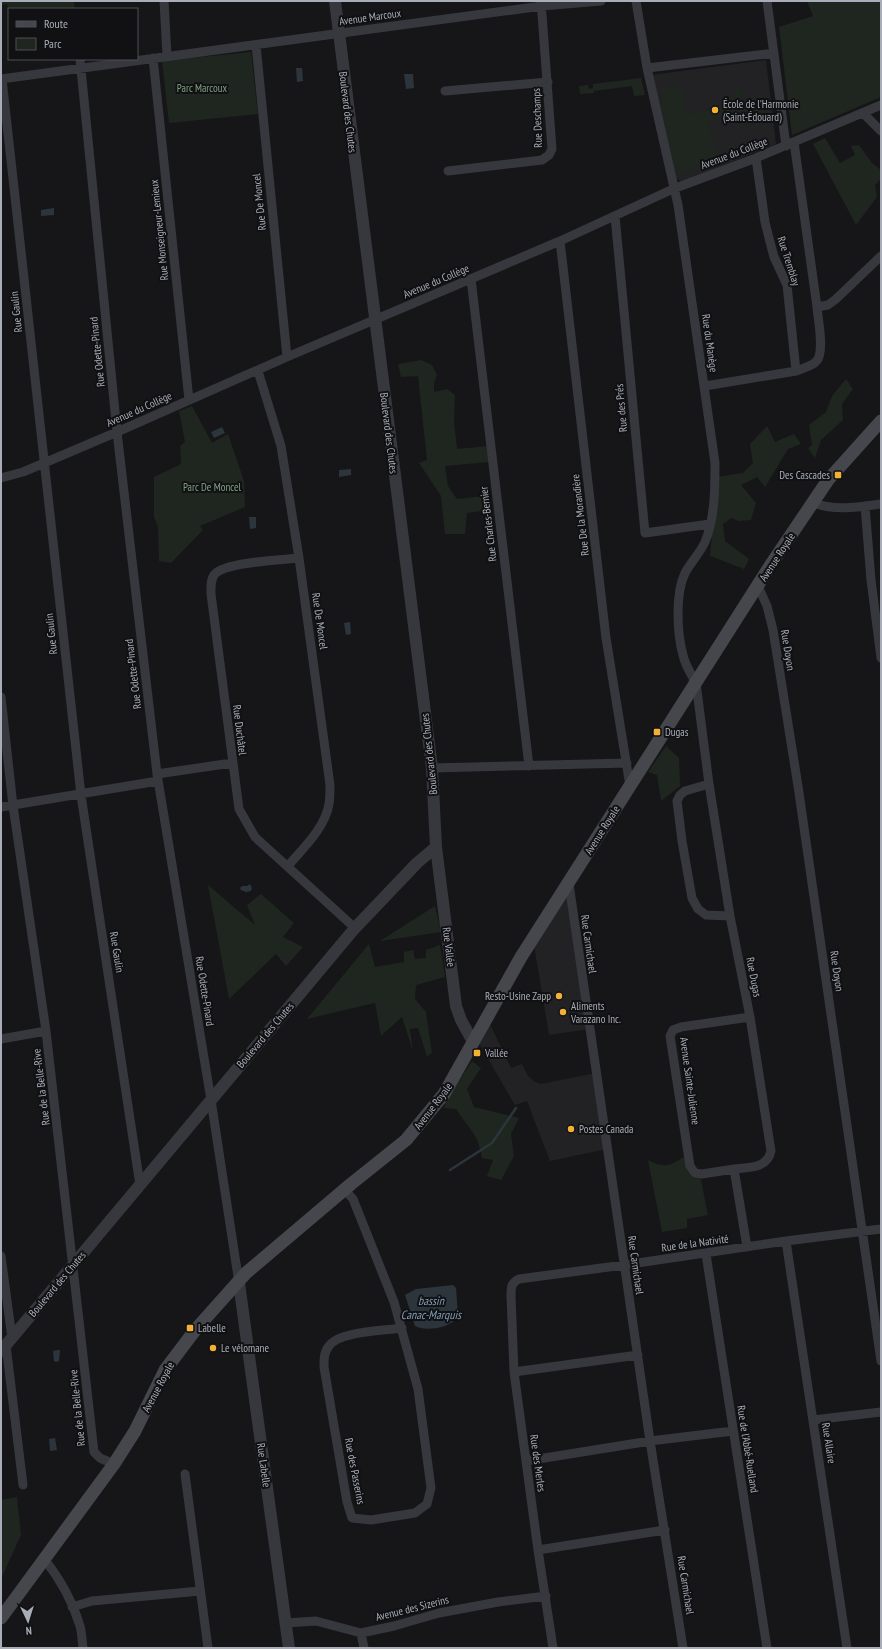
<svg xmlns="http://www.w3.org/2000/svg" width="882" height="1649" font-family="'PT Sans Narrow',sans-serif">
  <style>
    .built { fill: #222225 }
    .green { fill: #1e261f }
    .water { fill: #2c353c }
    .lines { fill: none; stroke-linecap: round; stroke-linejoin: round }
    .stream { stroke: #2c353c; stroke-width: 2.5 }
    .minor { stroke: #37383d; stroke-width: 9 }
    .tertiary { stroke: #37383d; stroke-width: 12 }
    .secondary { stroke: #45474d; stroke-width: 13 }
    .poi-dot { fill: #f2b134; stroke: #111113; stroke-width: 1.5 }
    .labels { text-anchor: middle; stroke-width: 4; stroke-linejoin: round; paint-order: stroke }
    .street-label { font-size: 11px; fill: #a8adb8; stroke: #111113 }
    .park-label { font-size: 11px; fill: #7fa381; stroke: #111113 }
    .poi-label { font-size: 11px; fill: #a8adb8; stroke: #111113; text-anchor: start }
    .water-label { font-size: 12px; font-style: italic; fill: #7f9bb3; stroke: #111113 }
  </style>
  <rect width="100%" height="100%" fill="#161618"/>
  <!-- built -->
  <path class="built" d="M 766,60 L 776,144 L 682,182 L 674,177 L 651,75 Z
    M 569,884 L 590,1029 L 549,1035 L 533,939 Z
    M 487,1018 L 511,1068 L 522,1064 L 528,1076 L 535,1082 L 541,1084 L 596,1073 L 607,1149 L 550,1161 L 527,1101 L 515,1105 L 476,1038 Z"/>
  <!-- green -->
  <path class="green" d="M 1,1 L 74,1 L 75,9 L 9,9 L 9,12 L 7,4 L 1,5 Z
    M 807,1 L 881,1 L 881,97 L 792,135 L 779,27 L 813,16 Z
    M 251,52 L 258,114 L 169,123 L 162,61 Z
    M 641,78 L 645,95 L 634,96 L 632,86 L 594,91 L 594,93 L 580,94 L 579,86 L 588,85 L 589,89 L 593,88 L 593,84 Z
    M 682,85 L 686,114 L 719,109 L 718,103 L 731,102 L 731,95 L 736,95 L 735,90 L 741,89 L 742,111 L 708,123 L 719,159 L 678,175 L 675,171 L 662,107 L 661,89 Z
    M 825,138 L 840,163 L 855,155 L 851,146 L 859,145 L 872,163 L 881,170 L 881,179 L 875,185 L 877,197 L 856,225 L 813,144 Z
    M 421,360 L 432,365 L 437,375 L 434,383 L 434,392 L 447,389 L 455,395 L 454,422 L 457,449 L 490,446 L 490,462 L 445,466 L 448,486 L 457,499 L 484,496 L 490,510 L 467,513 L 465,534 L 445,534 L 441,496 L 419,463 L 427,460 L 418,376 L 401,377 L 398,364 Z
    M 846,379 L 853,389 L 842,404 L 843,420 L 821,440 L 815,458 L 808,448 L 812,445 L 809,425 L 826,412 L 832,396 Z
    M 192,406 L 212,443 L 228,434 L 244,481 L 245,507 L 200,526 L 203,530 L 171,563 L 159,561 L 158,527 L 154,517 L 154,477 L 181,464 L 180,446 L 185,442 L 179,411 Z
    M 767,426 L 775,442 L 794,434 L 801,444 L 788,449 L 765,487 L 757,477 L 741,485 L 756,503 L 751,520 L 739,521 L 731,518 L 723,524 L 725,541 L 749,559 L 744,569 L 710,556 L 717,477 L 743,473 L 753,463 L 750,444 Z
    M 666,746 L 679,758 L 680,786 L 661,801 L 657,775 L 648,772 Z
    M 208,885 L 255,925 L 247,905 L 261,894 L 294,923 L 283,937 L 303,947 L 286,966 L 276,954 L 229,999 Z
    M 435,906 L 441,932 L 380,941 Z
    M 369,944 L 375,967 L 404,962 L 404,952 L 413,950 L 415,959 L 426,958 L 426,950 L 440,945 L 445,977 L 416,985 L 415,999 L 426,1012 L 432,1053 L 427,1057 L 418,1028 L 410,1029 L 413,1051 L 402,1017 L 381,1036 L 375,1003 L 307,1019 Z
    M 472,1061 L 481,1068 L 467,1089 L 474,1107 L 519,1118 L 511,1134 L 514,1156 L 501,1180 L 487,1176 L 493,1160 L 482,1158 C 478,1133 469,1129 456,1109 L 444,1108 L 446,1101 Z
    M 683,1157 L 701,1180 L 708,1215 L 687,1219 L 687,1228 L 662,1232 L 648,1160 C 663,1168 669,1167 683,1157 Z
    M 17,1497 L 21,1535 L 1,1579 L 1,1500 Z"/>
  <!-- water -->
  <path class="water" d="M 296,68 L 302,68 L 303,81 L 297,82 Z
    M 404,74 L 413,74 L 414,88 L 406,89 Z
    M 54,208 L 54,215 L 41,216 L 41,210 Z
    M 222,427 L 225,433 L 214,438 L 211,432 Z
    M 351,469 L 351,475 L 339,477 L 339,470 Z
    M 249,517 L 256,517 L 256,528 L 250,529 Z
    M 350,622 L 351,634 L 346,635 L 344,623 Z
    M 250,884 L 252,888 L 251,891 L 246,892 L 241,890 L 240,888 L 242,886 L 247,886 Z
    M 453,1285 L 456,1288 L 458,1316 C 452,1328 426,1332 415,1326 L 405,1295 L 416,1289 Z
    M 58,1350 L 60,1350 L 59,1361 L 56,1362 L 54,1361 L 53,1351 Z
    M 55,1438 L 57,1450 L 50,1451 L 49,1439 Z"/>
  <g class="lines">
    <!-- stream -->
    <path class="stream" d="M 450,1170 L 492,1143 L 516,1108"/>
    <!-- minor -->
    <path class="minor" d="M 164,1 L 167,56
      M 636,1 L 647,68 L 678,205 L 715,463 C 715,488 715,518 705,542 C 700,553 691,562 685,573 C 675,594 677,633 683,655 C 685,665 691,674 696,683 L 709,784 L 730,916 L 750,1017 L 771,1151 C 767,1169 749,1167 734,1169 L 747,1247
      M 767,1 L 786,146
      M 256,45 L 287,357
      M 153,58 L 189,400
      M 80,59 L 117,432 L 157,774 L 211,1100 L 239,1283
      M 647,68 L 774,53
      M 1,79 L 542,6 L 601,1
      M 2,79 L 81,795 L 140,1185
      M 445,91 L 548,82
      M 863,113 L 881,131
      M 794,142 L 817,307
      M 756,158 L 765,222 L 770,242 L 774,257 L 787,285 L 796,371
      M 448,171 L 542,160 L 549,155 L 552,149 L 541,1
      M 615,216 L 645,533 L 710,524
      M 560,241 L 606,638 L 630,786
      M 471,279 L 529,766
      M 258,371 L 281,446 L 299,558 L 330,785 C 330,791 330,798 329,804 C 325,828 303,848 288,866
      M 705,386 L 796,371 C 803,368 814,366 818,359 C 824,347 818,320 817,307 L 828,305 L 836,299 L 881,256
      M 1,478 L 23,472 L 117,432 L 287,357 L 560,241 L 673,189 L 756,158 L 881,105
      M 813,503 C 835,511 858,507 881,504
      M 865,506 L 871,580 L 881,658
      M 299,558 C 281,560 228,562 216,573 C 210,578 211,587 211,594 L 239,809 L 255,837 L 355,928
      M 758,586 L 767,606 L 773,630 L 798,786 L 881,1361
      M 1,697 L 13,806 L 46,1031 L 94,1452 L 100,1458 L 114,1464
      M 432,768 L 627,763
      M 157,774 L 232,763
      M 709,784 L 685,791 L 680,795 L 677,801 L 682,841 L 692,898 L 698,909 L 706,915 L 730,916
      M 1,807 L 158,781
      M 569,884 L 650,1441 L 683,1648
      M 1,1039 L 46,1031
      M 734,1169 L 702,1174 L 695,1173 L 690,1166 L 670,1036 L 673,1030 L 681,1027 L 750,1017
      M 344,1189 L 353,1199 L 394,1302 L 418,1389 L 431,1488 L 427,1504 L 415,1513 L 371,1520 L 352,1518 L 347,1502 L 324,1367 C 324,1359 324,1352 329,1346 C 339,1331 384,1331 402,1328
      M 786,1241 L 847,1648
      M 706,1254 L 767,1648
      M 1,1256 L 12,1338
      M 6,1345 L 23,1485
      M 514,1372 L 638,1355
      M 813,1420 L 881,1412
      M 526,1461 L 650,1441 L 733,1431
      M 185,1474 L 208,1648
      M 538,1550 L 665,1530
      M 45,1560 C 60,1579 73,1603 80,1626 C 82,1633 82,1641 83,1648
      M 72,1607 L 92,1601 L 200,1591
      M 286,1623 L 316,1621 L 361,1633 L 394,1626 L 439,1613 L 498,1602 L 546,1596
      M 361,1633 L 364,1648
      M 553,1648 L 538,1550 L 514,1372 L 511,1296 C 511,1287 511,1283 519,1279 L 624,1265 L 786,1241 L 881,1229"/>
    <!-- tertiary -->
    <path class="tertiary" d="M 335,1 L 432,768 L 436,847 L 456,1006 L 461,1020 L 473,1042
      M 239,1283 L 289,1648
      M 1,1351 L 355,928 L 417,863 L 436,847"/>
    <!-- secondary -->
    <path class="secondary" d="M 1,1618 L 114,1464 L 135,1431 L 165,1370 L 196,1329 L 246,1273 L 351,1184 L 406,1140 L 444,1094 L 521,957 L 770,566 L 828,480 L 881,421"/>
  </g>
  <!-- markers -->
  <g class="poi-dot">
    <circle cx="715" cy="110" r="4"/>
    <rect x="834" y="471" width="8" height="8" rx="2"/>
    <rect x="653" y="728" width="8" height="8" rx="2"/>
    <circle cx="559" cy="996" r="4"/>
    <circle cx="563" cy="1012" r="4"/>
    <rect x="473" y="1049" width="8" height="8" rx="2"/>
    <circle cx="571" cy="1129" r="4"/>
    <rect x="186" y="1324" width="8" height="8" rx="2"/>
    <circle cx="213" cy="1348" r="4"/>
  </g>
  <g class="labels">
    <!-- street labels -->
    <g class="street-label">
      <text transform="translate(370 17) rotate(-8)" y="4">Avenue Marcoux</text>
      <text transform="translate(348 112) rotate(83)" y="4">Boulevard des Chutes</text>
      <text transform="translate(537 118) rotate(-92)" y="4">Rue Deschamps</text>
      <text transform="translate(734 153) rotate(-21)" y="4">Avenue du Collège</text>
      <text transform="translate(259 202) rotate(-96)" y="4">Rue De Moncel</text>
      <text transform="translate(159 230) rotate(-96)" y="4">Rue Monseigneur-Lemieux</text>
      <text transform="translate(789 261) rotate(72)" y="4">Rue Tremblay</text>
      <text transform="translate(436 281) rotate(-23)" y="4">Avenue du Collège</text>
      <text transform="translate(16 312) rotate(-96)" y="4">Rue Gaulin</text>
      <text transform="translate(710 343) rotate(82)" y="4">Rue du Manège</text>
      <text transform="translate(97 352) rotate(-96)" y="4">Rue Odette-Pinard</text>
      <text transform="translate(621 408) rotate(-95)" y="4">Rue des Prés</text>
      <text transform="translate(139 409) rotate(-24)" y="4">Avenue du Collège</text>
      <text transform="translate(389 433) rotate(83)" y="4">Boulevard des Chutes</text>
      <text transform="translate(580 515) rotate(-97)" y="4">Rue De la Morandière</text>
      <text transform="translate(488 524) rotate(-97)" y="4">Rue Charles-Bernier</text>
      <text transform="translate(777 557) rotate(-57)" y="4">Avenue Royale</text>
      <text transform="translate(320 621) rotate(82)" y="4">Rue De Moncel</text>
      <text transform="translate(51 634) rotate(-96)" y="4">Rue Gaulin</text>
      <text transform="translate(788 650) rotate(81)" y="4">Rue Doyon</text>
      <text transform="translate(133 674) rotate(-97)" y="4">Rue Odette-Pinard</text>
      <text transform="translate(240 730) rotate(83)" y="4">Rue Duchâtel</text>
      <text transform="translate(429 754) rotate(-96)" y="4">Boulevard des Chutes</text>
      <text transform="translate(602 830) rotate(-58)" y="4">Avenue Royale</text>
      <text transform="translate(589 944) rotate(82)" y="4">Rue Carmichael</text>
      <text transform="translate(449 947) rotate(83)" y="4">Rue Vallée</text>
      <text transform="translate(117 952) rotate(81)" y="4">Rue Gaulin</text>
      <text transform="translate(837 971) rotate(82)" y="4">Rue Doyon</text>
      <text transform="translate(754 977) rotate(79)" y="4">Rue Dugas</text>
      <text transform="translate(205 991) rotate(81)" y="4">Rue Odette-Pinard</text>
      <text transform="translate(265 1035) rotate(-50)" y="4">Boulevard des Chutes</text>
      <text transform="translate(690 1081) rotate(82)" y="4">Avenue Sainte-Julienne</text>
      <text transform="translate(41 1087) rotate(-97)" y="4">Rue de la Belle-Rive</text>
      <text transform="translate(433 1106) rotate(-53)" y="4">Avenue Royale</text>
      <text transform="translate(695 1243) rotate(-8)" y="4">Rue de la Nativité</text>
      <text transform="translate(636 1265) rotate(82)" y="4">Rue Carmichael</text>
      <text transform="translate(57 1284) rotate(-50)" y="4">Boulevard des Chutes</text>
      <text transform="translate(158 1387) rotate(-62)" y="4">Avenue Royale</text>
      <text transform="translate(77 1408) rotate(-96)" y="4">Rue de la Belle-Rive</text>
      <text transform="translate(829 1443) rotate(81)" y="4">Rue Allaire</text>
      <text transform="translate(748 1449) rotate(81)" y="4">Rue de l'Abbé-Ruelland</text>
      <text transform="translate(538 1463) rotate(82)" y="4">Rue des Merles</text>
      <text transform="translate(264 1465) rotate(82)" y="4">Rue Labelle</text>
      <text transform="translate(355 1471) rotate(79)" y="4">Rue des Passerins</text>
      <text transform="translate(686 1585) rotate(81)" y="4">Rue Carmichael</text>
      <text transform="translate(412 1608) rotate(-14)" y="4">Avenue des Sizerins</text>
    </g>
    <!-- park labels -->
    <g class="park-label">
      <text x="202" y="92">Parc Marcoux</text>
      <text x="212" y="491">Parc De Moncel</text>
    </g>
    <!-- poi labels -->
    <g class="poi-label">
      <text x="723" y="108">École de l'Harmonie<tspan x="723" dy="13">(Saint-Édouard)</tspan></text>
      <text x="830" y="479" text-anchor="end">Des Cascades</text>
      <text x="665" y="736">Dugas</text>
      <text x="551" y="1000" text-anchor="end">Resto-Usine Zapp</text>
      <text x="571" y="1010">Aliments<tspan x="571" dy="13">Varazano Inc.</tspan></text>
      <text x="485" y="1057">Vallée</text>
      <text x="579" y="1133">Postes Canada</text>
      <text x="198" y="1332">Labelle</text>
      <text x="221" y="1352">Le vélomane</text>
    </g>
    <!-- water labels -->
    <g class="water-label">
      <text x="431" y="1305">bassin<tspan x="431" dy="14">Canac-Marquis</tspan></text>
    </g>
  </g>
  <!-- border -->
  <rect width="882" height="1649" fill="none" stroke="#a8adb8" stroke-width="4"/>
  <!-- legend -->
  <rect x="8" y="8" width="130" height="52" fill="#111113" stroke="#4d4f55"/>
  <rect x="16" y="21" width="20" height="6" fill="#45474d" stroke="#4d4f55"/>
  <text x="44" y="28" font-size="12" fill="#a8adb8">Route</text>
  <rect x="16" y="38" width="20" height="12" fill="#1e261f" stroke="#4d4f55"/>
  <text x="44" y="48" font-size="12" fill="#a8adb8">Parc</text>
  <!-- north arrow -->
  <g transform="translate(28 1621) rotate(176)" stroke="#111113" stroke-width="3" paint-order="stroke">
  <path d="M0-3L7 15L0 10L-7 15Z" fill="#a8adb8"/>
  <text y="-6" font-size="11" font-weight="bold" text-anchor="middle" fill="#a8adb8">N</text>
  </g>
</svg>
